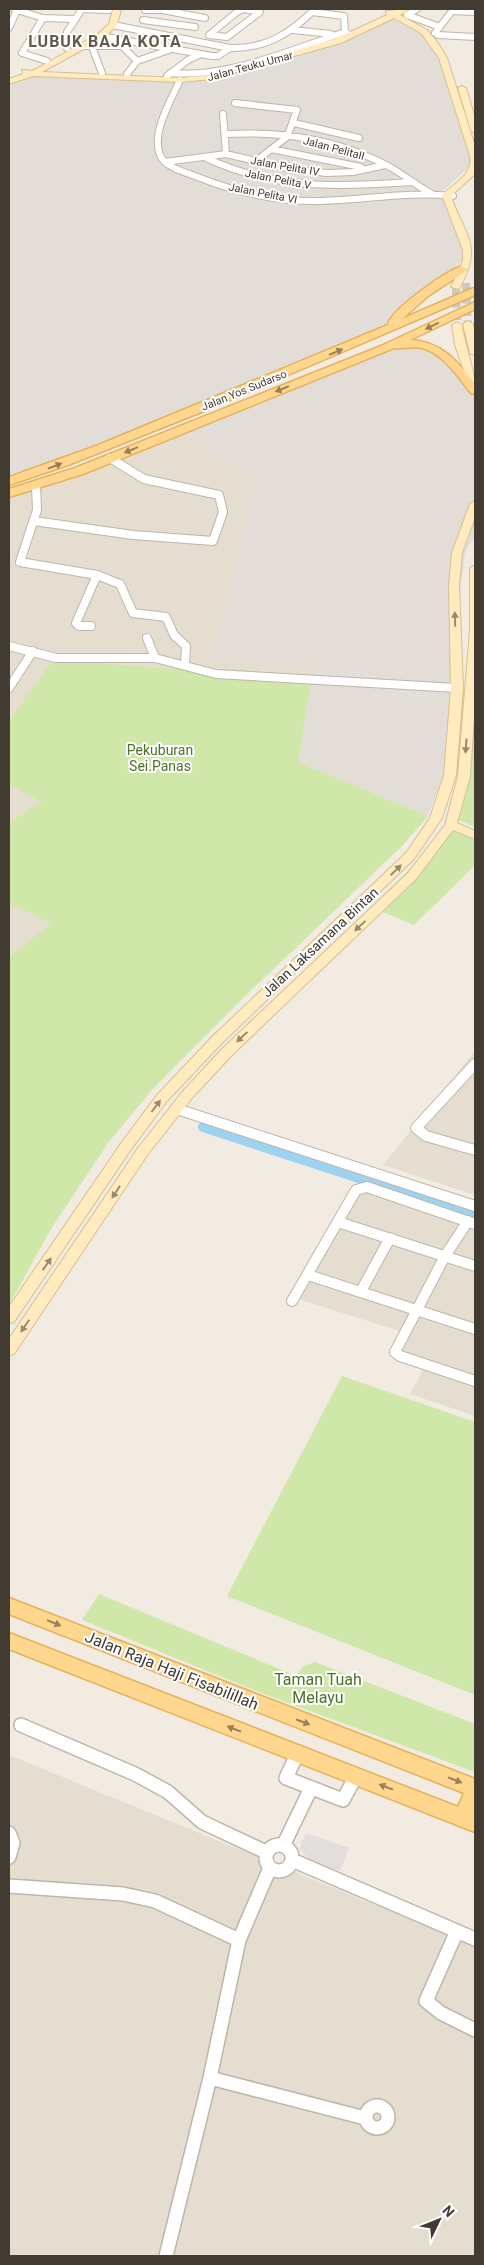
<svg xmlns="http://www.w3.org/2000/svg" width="484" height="2265" font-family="Roboto,sans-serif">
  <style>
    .residential { fill: #e5ddd0 }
    .industrial { fill: #e3ddd7 }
    .green { fill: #cfe7a9 }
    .parking { fill: #e1dedb }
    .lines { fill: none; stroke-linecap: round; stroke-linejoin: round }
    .canal { stroke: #9cd3f0; stroke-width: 10 }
    .secondary-tunnel { stroke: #cec8bf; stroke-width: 8; stroke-dasharray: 8 4.5; stroke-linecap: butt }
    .street-far3-casing { stroke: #bfb5a8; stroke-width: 8 }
    .street-far2-casing { stroke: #bfb5a8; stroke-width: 10 }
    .street-far1-casing { stroke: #bfb5a8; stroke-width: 12 }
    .street-casing { stroke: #bfb5a8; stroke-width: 16 }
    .secondary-casing { stroke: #d5bf93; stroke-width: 2 }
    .primary-casing { stroke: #e4b25d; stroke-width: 3 }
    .street-far3 { stroke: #fff; stroke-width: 6 }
    .street-far2 { stroke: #fff; stroke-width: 8 }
    .street-far1 { stroke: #fff; stroke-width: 10 }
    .street { stroke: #fff; stroke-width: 13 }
    .secondary { fill: #ffebbe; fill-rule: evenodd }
    .primary { fill: #ffd68d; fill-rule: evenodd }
    .oneway { fill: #97815b }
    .oneway2 { fill: #978a71 }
    .labels { text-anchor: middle; stroke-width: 4; stroke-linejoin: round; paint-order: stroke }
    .far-street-label { font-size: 11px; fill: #423b32; stroke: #fff }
    .park-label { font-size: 14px; fill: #497326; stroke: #fff }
    .street-label { font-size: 14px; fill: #423b32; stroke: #fff }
    .far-district-label { font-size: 16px; font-weight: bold; letter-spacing: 1px; fill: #65584a; stroke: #fff }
    .near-street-label { font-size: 16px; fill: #423b32; stroke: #fff }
    .near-park-label { font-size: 16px; fill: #497326; stroke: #fff }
  </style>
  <rect width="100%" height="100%" fill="#f1ebe2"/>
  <!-- residential -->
  <path class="residential" d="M 177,431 L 258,475 L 214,657 L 313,662 L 311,680 L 54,659 L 9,721 L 9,493 L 24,490 Z
    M 9,786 L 41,801 L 9,823 Z
    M 9,904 L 53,923 L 9,957 Z
    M 475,1051 L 475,1195 L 383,1165 Z
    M 360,1189 L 475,1226 L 475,1416 L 410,1394 L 427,1362 L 398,1353 L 409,1334 L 295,1298 Z
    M 9,1755 L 475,1946 L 475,2256 L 9,2256 Z"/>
  <!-- industrial -->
  <path class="industrial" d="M 390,17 L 423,35 L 442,62 L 472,165 L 440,193 L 461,237 L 465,259 L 420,293 L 403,318 L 364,337 L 55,462 L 9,474 L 9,82 L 32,77 L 114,76 L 182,81 L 248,66 L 324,43 Z
    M 426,346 L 443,354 L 475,392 L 475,537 L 466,550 L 462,577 L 444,773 L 428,816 L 298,762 L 313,663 L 214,657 L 258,475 L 177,431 L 385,348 Z"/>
  <!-- green -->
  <path class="green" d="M 53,659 L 311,680 L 298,762 L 428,816 L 404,844 L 237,1004 L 151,1091 L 108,1143 L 51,1229 L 9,1305 L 9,957 L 52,923 L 9,904 L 9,823 L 41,801 L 9,786 L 9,721 Z
    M 472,717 L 475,717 L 475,827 L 458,820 Z
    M 450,830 L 475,840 L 475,865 L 414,925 L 371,907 Z
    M 342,1376 L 475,1422 L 475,1695 L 227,1596 Z
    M 99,1594 L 296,1676 L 302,1667 L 315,1662 L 475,1724 L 475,1772 L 264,1694 L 82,1620 Z"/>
  <!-- parking -->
  <path class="parking" d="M 306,1833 L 349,1848 L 340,1871 L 310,1860 L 299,1849 Z"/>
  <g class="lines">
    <!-- canal -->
    <path class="canal" d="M 203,1127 L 475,1216"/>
    <!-- secondary-tunnel -->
    <path class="secondary-tunnel" d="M 466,283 L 468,324
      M 456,287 L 457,325"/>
    <defs>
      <path id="street-far3" d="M 14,9 L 43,18 L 73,19
        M 80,9 L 109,10
        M 244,9 L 260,12 L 227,37 L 209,35 L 237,12 Z
        M 417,9 L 407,15 L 440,27
        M 145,10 L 162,10 L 205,18
        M 43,18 L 22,53 L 47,61
        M 143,20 L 195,27
        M 113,25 L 230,48 C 264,49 288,35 312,12 L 344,16 L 345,32 L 347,33
        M 9,28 L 17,10
        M 293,30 L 331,34
        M 435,33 L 452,11 L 475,12
        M 438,35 L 475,37
        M 101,36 L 212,56 L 218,56 L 230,48
        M 124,42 L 122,46 L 137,61 L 127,74
        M 80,46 L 122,46
        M 92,47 L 102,73
        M 67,48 L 67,32 L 82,9
        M 137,61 L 169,50
        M 170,73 C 229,78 290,50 345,32
        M 167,76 L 188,60 L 201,54
        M 180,80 C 171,100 151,133 160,155 C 165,167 184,172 195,176 C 235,192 278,202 321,201 C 365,200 408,191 453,196
        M 235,103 L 297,110 L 287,137 L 256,161
        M 223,114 L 226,154
        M 294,123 L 359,138
        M 226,134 C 282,131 340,140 390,167 C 404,175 417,186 432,194
        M 271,149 L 361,167
        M 206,158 C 275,190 338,187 412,182
        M 165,162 L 226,154 L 290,169 L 327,173 L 353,172 L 385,165"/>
      <path id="street-far2" d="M 36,486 L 37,510 L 20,562 L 97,575 L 120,584 L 133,613 L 166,617 L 174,635 L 186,646 L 185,665
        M 34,521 L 133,535 L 213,541 L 223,512 L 219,495 L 144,479 L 110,458
        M 91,626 L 79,626 L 76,623 L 97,575
        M 147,638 L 155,658
        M 9,646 L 56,658 L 155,658 L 216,674 L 457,688
        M 9,688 L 33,651"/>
      <path id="street-far1" d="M 475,1064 L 416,1128 L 426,1136 L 475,1150
        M 177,1109 L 475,1206
        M 468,1221 L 445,1256 L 395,1352 L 400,1356 L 475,1381
        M 338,1222 L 475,1266
        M 308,1275 L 475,1329
        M 361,1291 L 390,1238
        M 292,1301 L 356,1190 L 367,1187 L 475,1224"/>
      <path id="street" d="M 21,1725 L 135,1774 L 168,1792 L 202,1822 L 266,1852
        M 298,1752 L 286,1778 L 343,1800 L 356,1776
        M 9,1833 L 13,1843 L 9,1857
        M266 1858a13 13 0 1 1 26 0a13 13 0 1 1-26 0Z
        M 283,1846 L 311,1788
        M 292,1860 L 475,1939
        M 9,1886 L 123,1894 L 155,1901 L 239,1940
        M 457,1931 L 426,2001 L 441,2013 L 475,2030
        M 210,2078 L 365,2118
        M366 2117a11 11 0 1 1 22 0a11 11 0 1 1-22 0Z
        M 166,2256 L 210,2078 L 239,1940 L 270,1868"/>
      <path id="secondary" d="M 113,9 L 121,9 L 117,25 L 104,38 L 42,72 L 180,78 L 211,75 L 335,39 L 387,15 L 386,11 L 410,9 L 400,15 L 427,30 L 438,43 L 447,58 L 475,146 L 475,174 L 451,196 C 465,238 484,243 459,289 L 451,287 L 463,261 L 463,250 L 442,195 C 454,183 473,176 470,156 L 439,58 L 421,33 L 394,18 L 341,43 L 212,79 L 180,82 L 33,76 L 9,84 L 9,79 L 23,74 L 22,70 L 32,71 L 40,67 L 98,34 L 109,24 Z
        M 462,86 L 466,88 L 475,118 L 475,133 L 471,131 L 458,88 Z
        M 468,321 L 473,324 L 475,335 L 475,356 L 470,353 L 463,324 Z
        M 457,322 L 462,325 C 465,348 475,368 475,391 L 470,388 L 455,345 L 452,325 Z
        M 475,501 L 475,517 L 462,553 L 459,585 L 463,688 L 456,775 L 442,818 L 414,859 L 222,1043 L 167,1101 L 132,1148 L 14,1322 L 9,1323 L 9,1307 L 122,1142 L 157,1095 L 212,1037 L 406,853 L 430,818 L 444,775 L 451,688 L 449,585 L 452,553 L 470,504 Z
        M 475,565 L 475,702 L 470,776 L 457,823 L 475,831 L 475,839 L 453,830 L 416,879 L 233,1054 L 193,1097 L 148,1154 L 14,1354 L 9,1356 L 9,1339 L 138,1148 L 183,1091 L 223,1048 L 408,873 L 445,825 L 458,776 L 470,630 L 470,568 Z"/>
      <path id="primary" d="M 462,266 L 467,269 L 466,271 L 428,296 L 402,319 L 471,289 L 475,288 L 475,295 L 199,413 L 68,465 L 9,485 L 9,477 L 96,446 L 388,325 C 388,312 447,270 462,266 Z
        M 475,302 L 475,309 L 410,340 C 441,341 457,361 475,384 L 475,394 L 471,393 C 458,377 444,354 422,348 C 413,346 404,349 394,348 L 83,474 L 9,497 L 9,489 L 75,468 L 381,346 Z
        M 9,1598 L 475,1779 L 475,1832 L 9,1649 L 9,1633 L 458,1807 L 464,1793 L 9,1614 Z"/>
    </defs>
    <!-- street-far3 casing -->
    <use href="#street-far3" class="street-far3-casing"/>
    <!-- street-far2 casing -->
    <use href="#street-far2" class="street-far2-casing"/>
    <!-- street-far1 casing -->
    <use href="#street-far1" class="street-far1-casing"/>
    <!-- street casing -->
    <use href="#street" class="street-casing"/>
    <!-- secondary casing -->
    <use href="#secondary" class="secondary-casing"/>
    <!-- primary casing -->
    <use href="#primary" class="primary-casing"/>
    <!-- street-far3 -->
    <use href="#street-far3" class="street-far3"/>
    <!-- street-far2 -->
    <use href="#street-far2" class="street-far2"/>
    <!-- street-far1 -->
    <use href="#street-far1" class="street-far1"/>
    <!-- street -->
    <use href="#street" class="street"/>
    <!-- secondary -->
    <use href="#secondary" class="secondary"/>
    <!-- primary -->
    <use href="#primary" class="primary"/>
  </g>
  <!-- one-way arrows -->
  <defs><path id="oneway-solid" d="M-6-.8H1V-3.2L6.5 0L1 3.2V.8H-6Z" transform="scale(1.25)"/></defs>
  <g class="oneway">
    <use href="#oneway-solid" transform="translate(432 326) rotate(154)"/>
    <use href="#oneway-solid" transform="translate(336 352) rotate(-23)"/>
    <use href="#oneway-solid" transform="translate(282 389) rotate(158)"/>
    <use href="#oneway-solid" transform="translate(131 450) rotate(158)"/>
    <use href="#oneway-solid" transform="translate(55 466) rotate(-21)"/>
    <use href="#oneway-solid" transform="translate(54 1623) rotate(22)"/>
    <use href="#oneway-solid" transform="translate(303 1722) rotate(21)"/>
    <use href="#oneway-solid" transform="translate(234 1729) rotate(-159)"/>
    <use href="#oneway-solid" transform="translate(455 1780) rotate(21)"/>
    <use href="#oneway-solid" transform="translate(386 1787) rotate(-159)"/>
  </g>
  <g class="oneway2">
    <use href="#oneway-solid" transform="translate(455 619) rotate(-91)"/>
    <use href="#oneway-solid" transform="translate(466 746) rotate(94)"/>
    <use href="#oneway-solid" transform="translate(396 870) rotate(-44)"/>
    <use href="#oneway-solid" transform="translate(360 926) rotate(137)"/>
    <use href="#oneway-solid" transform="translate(242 1037) rotate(137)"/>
    <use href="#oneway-solid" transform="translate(156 1106) rotate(-53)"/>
    <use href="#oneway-solid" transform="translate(116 1192) rotate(123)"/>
    <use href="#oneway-solid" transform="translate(47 1264) rotate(-55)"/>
    <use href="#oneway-solid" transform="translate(25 1326) rotate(124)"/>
  </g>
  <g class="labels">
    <!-- far-street labels -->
    <g class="far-street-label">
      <text transform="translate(250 66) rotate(-15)" y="4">Jalan Teuku Umar</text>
      <text transform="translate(334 148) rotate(15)" y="4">Jalan PelitaII</text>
      <text transform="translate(285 166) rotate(10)" y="4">Jalan Pelita IV</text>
      <text transform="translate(278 179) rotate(11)" y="4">Jalan Pelita V</text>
      <text transform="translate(263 193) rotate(11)" y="4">Jalan Pelita VI</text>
      <text transform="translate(244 390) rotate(-22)" y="4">Jalan Yos Sudarso</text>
    </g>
    <!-- park labels -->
    <g class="park-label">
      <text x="160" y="755">Pekuburan<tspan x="160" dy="16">Sei.Panas</tspan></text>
    </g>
    <!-- street labels -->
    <g class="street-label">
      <text transform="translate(320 942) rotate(-43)" y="5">Jalan Laksamana Bintan</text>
    </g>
    <!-- far-district labels -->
    <g class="far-district-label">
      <text x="105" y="47">LUBUK BAJA KOTA</text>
    </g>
    <!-- near-street labels -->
    <g class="near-street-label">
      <text transform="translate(172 1670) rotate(22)" y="6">Jalan Raja Haji Fisabilillah</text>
    </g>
    <!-- near-park labels -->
    <g class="near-park-label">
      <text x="318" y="1685">Taman Tuah<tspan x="318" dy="18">Melayu</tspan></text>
    </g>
  </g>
  <!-- border -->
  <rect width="484" height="2265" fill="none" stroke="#423b32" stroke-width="20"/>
  <!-- north arrow -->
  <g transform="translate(439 2220) rotate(47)" stroke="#ffffff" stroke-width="4" paint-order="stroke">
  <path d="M0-4L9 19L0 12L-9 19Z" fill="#423b32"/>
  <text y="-8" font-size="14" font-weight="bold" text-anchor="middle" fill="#423b32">N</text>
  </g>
</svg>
